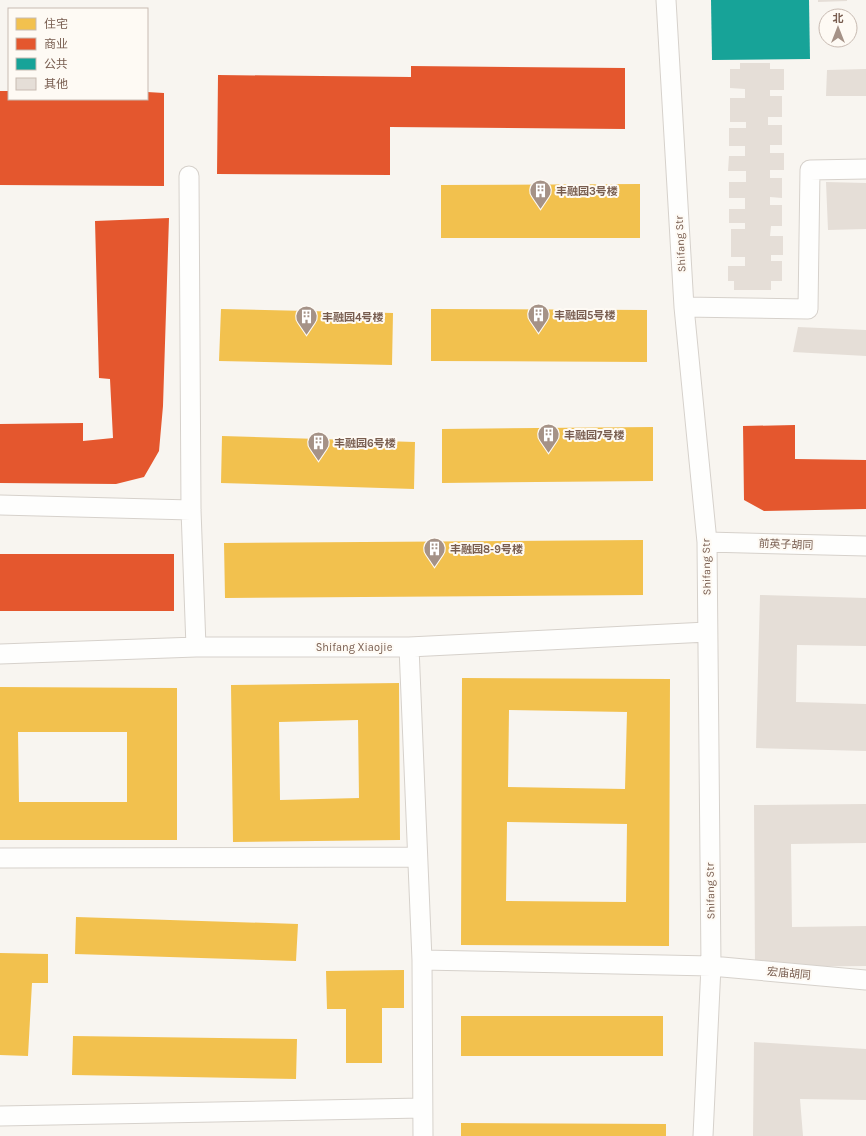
<svg xmlns="http://www.w3.org/2000/svg" width="866" height="1136" font-family="Karla,'Noto Sans SC',sans-serif">
  <style>
    .homes { fill: #f2c14e; fill-rule: evenodd }
    .shops { fill: #e4572e }
    .public { fill: #17a398 }
    .building { fill: #e5ded7 }
    .lines { fill: none; stroke-linecap: round; stroke-linejoin: round }
    .street-casing { stroke: #d6d1cb; stroke-width: 21 }
    .street { stroke: #fefefd; stroke-width: 19 }
    .labels { text-anchor: middle; stroke-width: 4; stroke-linejoin: round; paint-order: stroke }
    .poi-label { font-size: 11px; font-weight: bold; fill: #785d4f; stroke: #fefaf4; text-anchor: start }
    .street-label { font-size: 11px; fill: #785d4f; stroke: #fefaf4 }
  </style>
  <rect width="100%" height="100%" fill="#f8f5f0"/>
  <!-- homes -->
  <path class="homes" d="M 640,184 L 640,238 L 441,238 L 441,185 Z
    M 221,309 L 393,313 L 392,365 L 219,361 Z
    M 431,309 L 647,310 L 647,362 L 431,361 Z
    M 653,427 L 653,481 L 442,483 L 442,429 Z
    M 222,436 L 415,442 L 414,489 L 221,483 Z
    M 643,540 L 643,595 L 225,598 L 224,543 Z
    M 462,678 L 670,679 L 669,946 L 461,945 ZM 509,710 L 627,712 L 625,789 L 508,787 ZM 507,822 L 627,824 L 626,902 L 506,901 Z
    M 399,683 L 400,840 L 233,842 L 231,685 ZM 358,720 L 359,798 L 280,800 L 279,722 Z
    M 0,687 L 177,688 L 177,840 L 0,840 ZM 18,732 L 127,732 L 127,802 L 19,802 Z
    M 76,917 L 298,924 L 296,961 L 75,954 Z
    M 0,953 L 48,954 L 48,983 L 32,983 L 28,1056 L 0,1055 Z
    M 404,970 L 404,1008 L 382,1008 L 382,1063 L 346,1063 L 346,1009 L 327,1009 L 326,971 Z
    M 461,1016 L 663,1016 L 663,1056 L 461,1056 Z
    M 73,1036 L 297,1039 L 296,1079 L 72,1075 Z
    M 461,1123 L 666,1124 L 666,1136 L 461,1136 Z"/>
  <!-- shops -->
  <path class="shops" d="M 411,66 L 625,68 L 625,129 L 390,127 L 390,175 L 217,174 L 218,75 L 411,77 Z
    M 0,91 L 9,91 L 9,99 L 147,99 L 147,92 L 164,93 L 164,186 L 0,185 Z
    M 169,218 L 163,406 L 159,451 L 144,477 L 116,484 L 0,483 L 0,424 L 83,423 L 83,441 L 113,438 L 110,379 L 99,378 L 95,221 Z
    M 795,425 L 795,459 L 866,460 L 866,509 L 764,511 L 744,500 L 743,426 Z
    M 0,554 L 174,554 L 174,611 L 0,611 Z"/>
  <!-- public -->
  <path class="public" d="M 711,0 L 809,0 L 810,59 L 712,60 Z"/>
  <!-- building -->
  <path class="building" d="M 818,0 L 847,0 L 847,1 L 818,2 Z
    M 740,63 L 770,63 L 770,69 L 784,69 L 784,90 L 770,90 L 770,96 L 782,96 L 782,117 L 768,117 L 768,125 L 782,125 L 782,145 L 770,145 L 770,153 L 784,153 L 784,170 L 770,170 L 770,178 L 782,178 L 782,198 L 770,197 L 770,205 L 782,205 L 782,226 L 771,226 L 770,236 L 783,236 L 783,255 L 771,255 L 771,261 L 782,261 L 782,281 L 771,281 L 771,290 L 734,290 L 734,281 L 728,281 L 728,266 L 745,266 L 745,257 L 731,257 L 731,229 L 745,229 L 745,223 L 729,223 L 729,209 L 745,209 L 745,198 L 729,198 L 729,182 L 746,182 L 746,171 L 728,171 L 729,156 L 745,156 L 745,146 L 729,146 L 729,128 L 746,128 L 746,122 L 730,122 L 730,98 L 745,98 L 745,89 L 730,88 L 730,69 L 740,69 Z
    M 866,69 L 866,96 L 826,96 L 827,70 Z
    M 826,182 L 866,183 L 866,229 L 828,230 Z
    M 798,327 L 866,330 L 866,356 L 793,352 Z
    M 760,595 L 866,598 L 866,646 L 797,645 L 796,702 L 866,704 L 866,751 L 756,748 Z
    M 866,804 L 866,843 L 791,844 L 792,927 L 866,926 L 866,966 L 755,967 L 754,805 Z
    M 754,1042 L 866,1049 L 866,1100 L 800,1099 L 803,1136 L 753,1136 Z"/>
  <g class="lines">
    <defs>
      <path id="street" d="M 666,0 L 684,307 L 707,542 L 711,966 L 703,1136
        M 189,176 L 191,510 L 196,647
        M 684,307 L 808,309 L 810,170 L 866,169
        M 0,505 L 191,510
        M 707,542 L 866,546
        M 409,647 L 422,960 L 423,1136
        M 0,654 L 196,647 L 409,647 L 707,632
        M 0,858 L 417,857
        M 422,960 L 711,966 L 866,980
        M 0,1116 L 422,1108"/>
    </defs>
    <!-- street casing -->
    <use href="#street" class="street-casing"/>
    <!-- street -->
    <use href="#street" class="street"/>
  </g>
  <!-- icons -->
  <defs>
    <symbol id="building-pin" viewBox="-11 -11 22 30"><path d="M0 17L-7.5 6A9.5 9.5 0 1 1 7.5 6Z" fill="#a59287" stroke="#fefaf4"/><path d="M-4-6H4V6H1V3H-1V6H-4ZM-2.5-4.3h1.7v1.8h-1.7ZM.8-4.3h1.7v1.8H.8ZM-2.5-1h1.7V.8h-1.7ZM.8-1h1.7V.8H.8Z" fill="#fff"/></symbol>
  </defs>
  <g fill-rule="evenodd">
    <use href="#building-pin" x="528" y="178" width="25" height="34"/>
    <use href="#building-pin" x="526" y="302" width="25" height="34"/>
    <use href="#building-pin" x="294" y="304" width="25" height="34"/>
    <use href="#building-pin" x="536" y="422" width="25" height="34"/>
    <use href="#building-pin" x="306" y="430" width="25" height="34"/>
    <use href="#building-pin" x="422" y="536" width="25" height="34"/>
  </g>
  <g class="labels">
    <!-- poi labels -->
    <g class="poi-label">
      <text x="556" y="195">丰融园3号楼</text>
      <text x="554" y="319">丰融园5号楼</text>
      <text x="322" y="321">丰融园4号楼</text>
      <text x="564" y="439">丰融园7号楼</text>
      <text x="334" y="447">丰融园6号楼</text>
      <text x="450" y="553">丰融园8-9号楼</text>
    </g>
    <!-- street labels -->
    <g class="street-label">
      <text transform="translate(680 244) rotate(-93)" y="4">Shifang Str</text>
      <text transform="translate(786 544) rotate(2)" y="4">前英子胡同</text>
      <text transform="translate(706 567) rotate(-91)" y="4">Shifang Str</text>
      <text x="354" y="651">Shifang Xiaojie</text>
      <text transform="translate(710 891) rotate(-91)" y="4">Shifang Str</text>
      <text transform="translate(789 973) rotate(5)" y="4">宏庙胡同</text>
    </g>
  </g>
  <!-- legend -->
  <rect x="8" y="8" width="140" height="92" fill="#fefaf4" stroke="#c8bbb2"/>
  <rect x="16" y="18" width="20" height="12" fill="#f2c14e" stroke="#c8bbb2"/>
  <text x="44" y="28" font-size="12" fill="#785d4f">住宅</text>
  <rect x="16" y="38" width="20" height="12" fill="#e4572e" stroke="#c8bbb2"/>
  <text x="44" y="48" font-size="12" fill="#785d4f">商业</text>
  <rect x="16" y="58" width="20" height="12" fill="#17a398" stroke="#c8bbb2"/>
  <text x="44" y="68" font-size="12" fill="#785d4f">公共</text>
  <rect x="16" y="78" width="20" height="12" fill="#e5ded7" stroke="#c8bbb2"/>
  <text x="44" y="88" font-size="12" fill="#785d4f">其他</text>
  <!-- north arrow -->
  <g transform="translate(838 28)"><circle r="19" fill="#fefaf4" stroke="#c8bbb2"/>
  <path d="M0-3L7 15L0 10L-7 15Z" fill="#a59287"/>
  <text y="-6" font-size="11" font-weight="bold" text-anchor="middle" fill="#785d4f">北</text>
  </g>
</svg>
